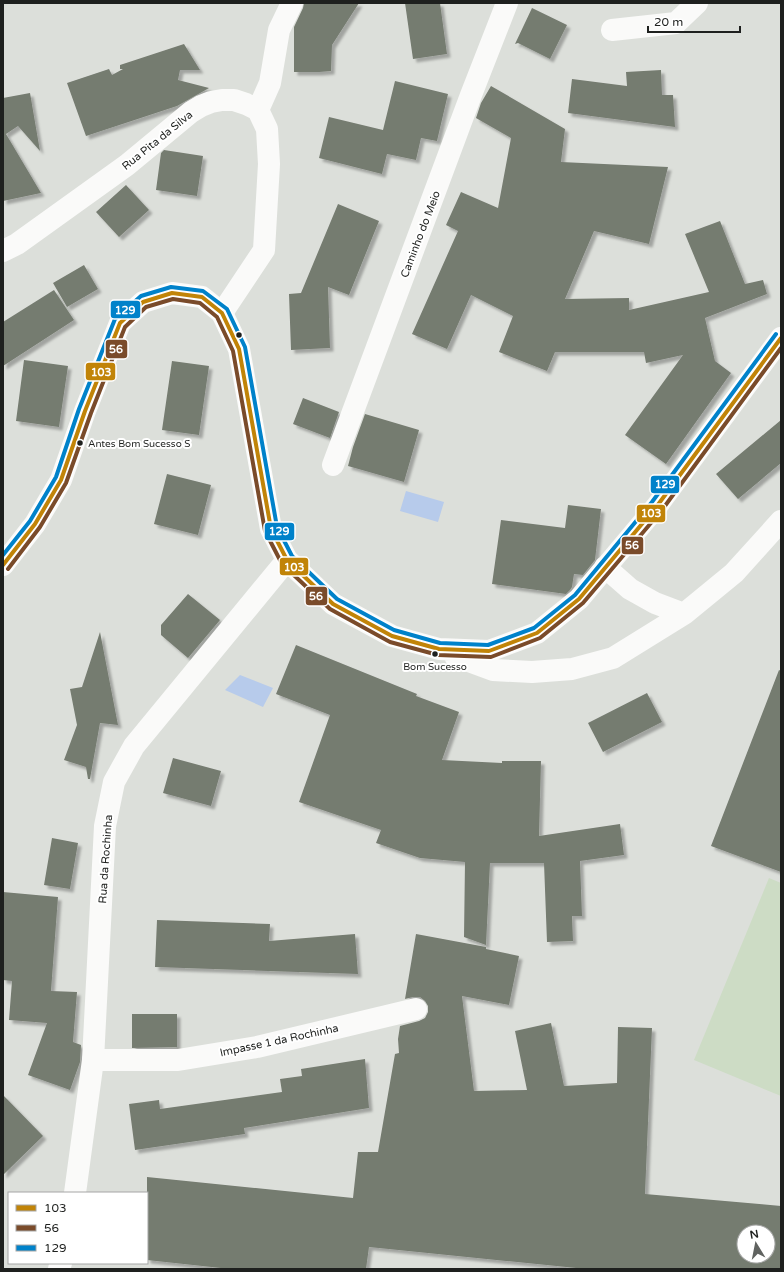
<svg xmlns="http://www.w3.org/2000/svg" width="784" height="1272" font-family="'Varela Round',sans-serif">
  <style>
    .green { fill: #cddcc5 }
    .water { fill: #b7cbeb }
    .building { fill: #757b70; fill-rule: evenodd; filter: url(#shadow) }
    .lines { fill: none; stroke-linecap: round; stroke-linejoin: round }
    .street { stroke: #fafaf9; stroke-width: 22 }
    .secondary { stroke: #fafaf9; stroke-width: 22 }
    .bus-1-casing { stroke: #fff; stroke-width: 7 }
    .bus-2-casing { stroke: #fff; stroke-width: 7 }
    .bus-3-casing { stroke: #fff; stroke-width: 7 }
    .bus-1 { stroke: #c18408; stroke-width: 4 }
    .bus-2 { stroke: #7a4b2a; stroke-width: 4 }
    .bus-3 { stroke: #0082ca; stroke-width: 4 }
    .bus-dot { fill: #1e201e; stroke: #fff; stroke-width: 1.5 }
    .labels { text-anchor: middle; stroke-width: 4; stroke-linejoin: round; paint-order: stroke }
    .bus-label { font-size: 10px; fill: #1e201e; stroke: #fff; text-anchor: start }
    .street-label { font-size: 11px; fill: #1e201e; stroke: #fff }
    .line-badge { stroke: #fff; stroke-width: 1.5 }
    .badge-label { font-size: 11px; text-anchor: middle; font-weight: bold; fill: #fff }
  </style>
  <defs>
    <filter id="shadow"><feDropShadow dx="3.5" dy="3.5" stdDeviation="1" flood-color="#0004"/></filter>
  </defs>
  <rect width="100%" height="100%" fill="#dcdfda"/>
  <!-- green -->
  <path class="green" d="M 769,878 L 781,883 L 781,1096 L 694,1060 Z"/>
  <!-- water -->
  <path class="water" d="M 406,491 L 444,502 L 438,522 L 400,511 Z
    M 240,675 L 273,688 L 263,707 L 225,690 Z"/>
  <!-- building -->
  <path class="building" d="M 304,3 L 359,3 L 332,45 L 331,71 L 319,72 L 294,72 L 294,27 L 303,8 Z
    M 405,3 L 440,3 L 447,54 L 413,59 Z
    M 532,8 L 567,25 L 550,59 L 518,43 L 515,44 Z
    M 184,44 L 200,70 L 180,70 L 178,80 L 209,88 L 177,106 L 86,136 L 67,83 L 109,69 L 112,75 L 123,69 L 120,69 L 120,65 Z
    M 661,70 L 662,95 L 673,95 L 675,127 L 568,113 L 572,79 L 627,86 L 626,72 Z
    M 395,81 L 448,94 L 437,141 L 421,138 L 416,160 L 387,154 L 382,174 L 319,158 L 329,117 L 383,130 Z
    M 491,86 L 565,129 L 561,162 L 668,167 L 649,244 L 594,231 L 565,299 L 629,298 L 629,310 L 709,292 L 685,234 L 720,221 L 745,284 L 763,280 L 767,294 L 705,318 L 715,361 L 731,373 L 666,464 L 625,435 L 683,355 L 646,363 L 644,352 L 555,352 L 547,371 L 499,352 L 513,316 L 471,295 L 447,349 L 412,334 L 458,231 L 446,225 L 461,192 L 498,208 L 511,138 L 476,118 L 481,103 Z
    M 30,93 L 40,151 L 18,126 L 6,134 L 41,193 L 3,201 L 3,98 Z
    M 164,150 L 203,156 L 197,196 L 156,190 L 161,153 Z
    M 126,185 L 149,210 L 119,237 L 96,212 Z
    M 338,204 L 379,221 L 349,295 L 328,287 L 330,348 L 291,350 L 289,294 L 301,293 Z
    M 84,265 L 98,289 L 67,307 L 53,283 Z
    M 54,290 L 74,320 L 3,366 L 3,322 Z
    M 24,360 L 68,366 L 59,427 L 16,421 Z
    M 172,361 L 209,366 L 199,435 L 162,430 Z
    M 303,398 L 339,412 L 330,438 L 293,424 Z
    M 365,414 L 419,430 L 404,482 L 348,466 L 353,447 Z
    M 781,420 L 781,463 L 738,499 L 716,474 Z
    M 167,474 L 211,485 L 198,535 L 154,524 Z
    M 568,505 L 601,509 L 595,560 L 583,575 L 574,574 L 572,587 L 570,590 L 566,594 L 492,584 L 501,520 L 565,528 Z
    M 188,594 L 220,620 L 188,658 L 161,635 L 161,625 Z
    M 100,632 L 118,725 L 100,723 L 90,779 L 88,779 L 86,767 L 64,760 L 77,725 L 70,689 L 82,687 Z
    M 296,645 L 417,694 L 416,696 L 459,712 L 442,760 L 502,763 L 502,761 L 541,761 L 539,836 L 620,824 L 624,855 L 580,861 L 582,916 L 572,916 L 573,941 L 547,942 L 544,863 L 490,863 L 486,945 L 464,937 L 465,862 L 420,858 L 376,843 L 381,830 L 299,802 L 330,715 L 276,694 Z
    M 779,670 L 781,671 L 781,872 L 711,846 Z
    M 647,693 L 662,722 L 603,752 L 588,723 Z
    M 173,758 L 221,771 L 211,806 L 163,793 Z
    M 52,838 L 78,843 L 70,889 L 44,885 Z
    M 3,892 L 58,897 L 51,991 L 77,992 L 73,1042 L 81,1045 L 80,1062 L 70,1090 L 28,1075 L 47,1023 L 9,1020 L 12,981 L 3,980 Z
    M 157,920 L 270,924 L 269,941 L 355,934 L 358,974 L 155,967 Z
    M 416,934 L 486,947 L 486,949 L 519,956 L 509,1005 L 462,996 L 474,1091 L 527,1090 L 515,1031 L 551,1023 L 564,1086 L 617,1083 L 618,1027 L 652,1028 L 645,1194 L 781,1206 L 781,1269 L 586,1269 L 369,1247 L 366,1269 L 230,1269 L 147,1260 L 147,1177 L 353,1198 L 358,1152 L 378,1152 L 395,1054 L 399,1053 L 398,1039 L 400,1026 L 419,1021 L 425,1018 L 428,1012 L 428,1006 L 425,1001 L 420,997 L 413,997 L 405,999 ZM 744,1232 L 768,1232 L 768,1256 L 744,1256 Z
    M 132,1014 L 177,1014 L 177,1047 L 132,1048 Z
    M 365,1059 L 369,1108 L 244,1128 L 245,1134 L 135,1150 L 129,1104 L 159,1100 L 160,1109 L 282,1092 L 280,1079 L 302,1076 L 301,1069 Z
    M 3,1095 L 43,1136 L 3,1175 Z"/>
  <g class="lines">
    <!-- street -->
    <path class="street" d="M 612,30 L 676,23 L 697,3
      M 258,110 L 270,83 L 279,30 L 292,3
      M 3,251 L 17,244 L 127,165 L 191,112 L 201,106 L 211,102 L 222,100 L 234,100 L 246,104 L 258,110 L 267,129 L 269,164 L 264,250 L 222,313
      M 333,465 L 471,95 L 507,3
      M 93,1060 L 178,1060 L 257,1047 L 416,1009"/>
    <!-- secondary -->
    <path class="secondary" d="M 3,565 L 35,524 L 61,480 L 85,411 L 120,323 L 143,302 L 172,293 L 202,297 L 222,313 L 239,349 L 271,529 L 287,560 L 333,604 L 392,636 L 439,649 L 489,651 L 537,633 L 579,599 L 657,506 L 781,338
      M 605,567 L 630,589 L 655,603 L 684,614 L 734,573 L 781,521
      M 455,656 L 493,670 L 532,672 L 572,669 L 613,658 L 684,614
      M 75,1193 L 93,1060 L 105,826 L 114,782 L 134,746 L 287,560
      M 59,1269 L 61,1263"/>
    <defs>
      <path id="bus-1" d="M 3,565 L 35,524 L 61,480 L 85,411 L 120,323 L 143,302 L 172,293 L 202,297 L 222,313 L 239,349 L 271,529 L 287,560 L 333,604 L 392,636 L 439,649 L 489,651 L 537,633 L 579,599 L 657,506 L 781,338"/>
      <path id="bus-2" d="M 8,569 L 40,527 L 66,483 L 91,413 L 125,327 L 146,307 L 173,299 L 200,303 L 217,317 L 233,351 L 265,531 L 282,564 L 330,609 L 390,642 L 438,655 L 491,657 L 540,638 L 583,603 L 662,510 L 781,348"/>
      <path id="bus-3" d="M 3,555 L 30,521 L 56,477 L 79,409 L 115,319 L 141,296 L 171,287 L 203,291 L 227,309 L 245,347 L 277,527 L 292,556 L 337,599 L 394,630 L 440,643 L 488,645 L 534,628 L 575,595 L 652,502 L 776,334"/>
    </defs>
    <!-- bus-1 casing -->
    <use href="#bus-1" class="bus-1-casing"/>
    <!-- bus-2 casing -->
    <use href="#bus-2" class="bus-2-casing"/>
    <!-- bus-3 casing -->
    <use href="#bus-3" class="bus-3-casing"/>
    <!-- bus-1 -->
    <use href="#bus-1" class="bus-1"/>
    <!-- bus-2 -->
    <use href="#bus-2" class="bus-2"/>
    <!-- bus-3 -->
    <use href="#bus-3" class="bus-3"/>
  </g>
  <!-- markers -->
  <g class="bus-dot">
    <circle cx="239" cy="335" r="3.5"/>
    <circle cx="80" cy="443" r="3.5"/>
    <circle cx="435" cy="654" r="3.5"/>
  </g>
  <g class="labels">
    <!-- bus labels -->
    <g class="bus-label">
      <text x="88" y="447">Antes Bom Sucesso S</text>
      <text x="435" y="670" text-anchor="middle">Bom Sucesso</text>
    </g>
    <!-- street labels -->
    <g class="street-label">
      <text transform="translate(157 140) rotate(-39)" y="4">Rua Pita da Silva</text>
      <text transform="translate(420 234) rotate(-69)" y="4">Caminho do Meio</text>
      <text transform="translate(105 859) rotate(-86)" y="4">Rua da Rochinha</text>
      <text transform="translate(279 1040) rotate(-12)" y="4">Impasse 1 da Rochinha</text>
    </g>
  </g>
  <g class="line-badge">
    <rect x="110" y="300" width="31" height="19" rx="4" fill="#0082ca"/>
    <rect x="105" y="339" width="23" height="20" rx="4" fill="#7a4b2a"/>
    <rect x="85" y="362" width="31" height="19" rx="4" fill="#c18408"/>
    <rect x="650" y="475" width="30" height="19" rx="4" fill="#0082ca"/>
    <rect x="636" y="504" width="30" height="19" rx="4" fill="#c18408"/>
    <rect x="264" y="522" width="31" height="19" rx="4" fill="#0082ca"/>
    <rect x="621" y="536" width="23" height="19" rx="4" fill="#7a4b2a"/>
    <rect x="279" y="557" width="30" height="19" rx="4" fill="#c18408"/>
    <rect x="305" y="586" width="23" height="20" rx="4" fill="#7a4b2a"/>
  </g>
  <g class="badge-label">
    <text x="125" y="314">129</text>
    <text x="116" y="353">56</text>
    <text x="101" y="376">103</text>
    <text x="665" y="488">129</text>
    <text x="651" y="517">103</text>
    <text x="279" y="535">129</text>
    <text x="632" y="549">56</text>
    <text x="294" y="571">103</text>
    <text x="316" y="600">56</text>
  </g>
  <!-- border -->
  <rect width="784" height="1272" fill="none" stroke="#1e201e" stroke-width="8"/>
  <!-- legend -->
  <rect x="8" y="1192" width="140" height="72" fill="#ffffff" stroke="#a5a6a5"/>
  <rect x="16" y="1205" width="20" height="6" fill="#c18408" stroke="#a5a6a5"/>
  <text x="44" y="1212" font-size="12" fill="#1e201e">103</text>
  <rect x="16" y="1225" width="20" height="6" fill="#7a4b2a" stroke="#a5a6a5"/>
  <text x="44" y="1232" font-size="12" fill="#1e201e">56</text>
  <rect x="16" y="1245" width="20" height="6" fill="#0082ca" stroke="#a5a6a5"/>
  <text x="44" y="1252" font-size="12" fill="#1e201e">129</text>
  <!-- north arrow -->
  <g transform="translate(756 1244) rotate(350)"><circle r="19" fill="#ffffff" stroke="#a5a6a5"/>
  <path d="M0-3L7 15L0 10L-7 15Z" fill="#606360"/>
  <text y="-6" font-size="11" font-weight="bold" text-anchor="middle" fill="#1e201e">N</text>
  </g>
  <!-- scale -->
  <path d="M648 26v6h92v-6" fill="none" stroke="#1e201e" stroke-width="2"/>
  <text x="654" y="26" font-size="12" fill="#1e201e" stroke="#ffffff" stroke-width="3" paint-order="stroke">20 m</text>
</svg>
